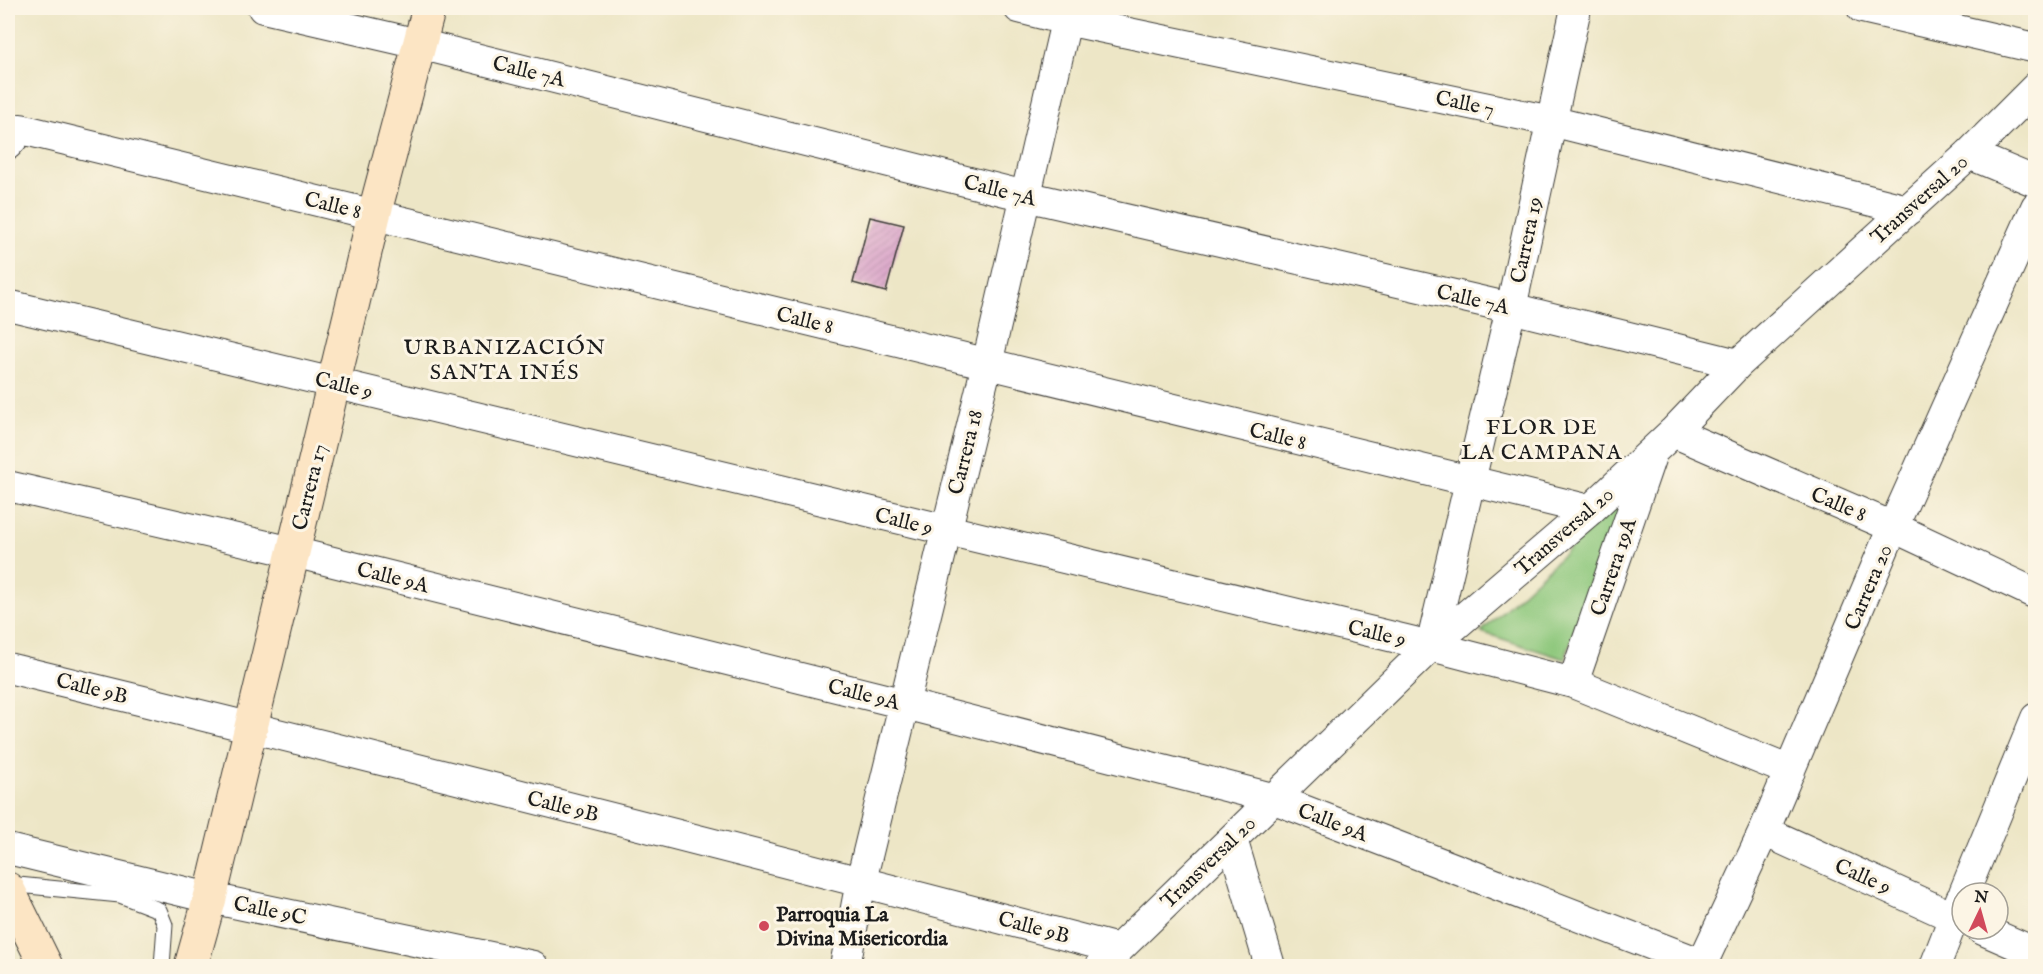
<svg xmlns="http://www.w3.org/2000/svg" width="2043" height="974" font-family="'IM FELL English',serif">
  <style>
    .park { fill: #8dc77b; stroke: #54724c; stroke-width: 1.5 }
    .building { fill: url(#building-hatch) }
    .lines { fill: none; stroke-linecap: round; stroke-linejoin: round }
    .lane-casing { stroke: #3b3a36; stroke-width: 17 }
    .street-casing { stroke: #3b3a36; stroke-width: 32 }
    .secondary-casing { stroke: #3b3a36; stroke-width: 35 }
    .lane { stroke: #fff; stroke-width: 15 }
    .street { stroke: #fff; stroke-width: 30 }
    .secondary { stroke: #fce5c4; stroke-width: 33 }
    .poi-dot { fill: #d1495b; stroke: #fcf5e5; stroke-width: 2 }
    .labels { text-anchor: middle; stroke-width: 6; stroke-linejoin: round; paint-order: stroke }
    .street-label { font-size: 21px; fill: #1c1c1c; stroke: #fcf5e5 }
    .poi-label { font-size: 21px; font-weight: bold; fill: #1c1c1c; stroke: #fcf5e5; text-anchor: start }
    .neighbourhood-label { font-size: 22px; letter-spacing: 1.5px; fill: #1c1c1c; stroke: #fcf5e5 }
  </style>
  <defs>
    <pattern id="building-hatch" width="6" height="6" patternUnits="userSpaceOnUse" patternTransform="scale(1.5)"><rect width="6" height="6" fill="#daa4c9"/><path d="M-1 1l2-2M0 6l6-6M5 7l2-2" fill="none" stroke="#ba8dac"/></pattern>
  </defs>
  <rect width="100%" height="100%" fill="#fcf5e5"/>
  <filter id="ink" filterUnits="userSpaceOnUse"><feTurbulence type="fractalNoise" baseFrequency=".0167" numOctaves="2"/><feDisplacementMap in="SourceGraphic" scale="12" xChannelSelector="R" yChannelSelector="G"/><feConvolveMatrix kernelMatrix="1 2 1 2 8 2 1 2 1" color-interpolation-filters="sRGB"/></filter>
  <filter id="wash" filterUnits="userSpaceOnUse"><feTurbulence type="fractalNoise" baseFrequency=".008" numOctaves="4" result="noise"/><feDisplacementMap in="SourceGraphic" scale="24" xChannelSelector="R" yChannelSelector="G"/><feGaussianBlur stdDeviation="1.35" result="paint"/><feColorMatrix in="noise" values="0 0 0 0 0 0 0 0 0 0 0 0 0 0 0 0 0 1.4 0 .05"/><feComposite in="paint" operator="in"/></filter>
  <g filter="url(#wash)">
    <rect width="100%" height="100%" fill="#ede6c6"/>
    <!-- park -->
    <path class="park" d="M 1637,485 L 1564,659 L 1481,632 Z"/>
    <g id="blocks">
      <!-- building -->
      <path class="building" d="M 870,217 L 904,225 L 886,292 L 853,283 Z"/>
    </g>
  </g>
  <g filter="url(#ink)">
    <use href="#blocks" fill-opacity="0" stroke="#3b3a36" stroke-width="1.5"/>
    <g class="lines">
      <defs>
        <path id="lane" d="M 8,884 L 120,895 L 159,910 L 165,925 L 162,966"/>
        <path id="street" d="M 263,8 L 419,44 L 1025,196 L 1511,308 L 1738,364
          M 1019,8 L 1066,20 L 1551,121 L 1908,210
          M 1862,8 L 2036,48
          M 8,144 L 21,129 L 1590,510
          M 1969,154 L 2036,182
          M 8,305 L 1431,646 L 1573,683 L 1790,771
          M 1673,432 L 1893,527 L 2036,594
          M 8,486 L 293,552 L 905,704 L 1272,798 L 1702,964
          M 1431,646 L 1511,308 L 1576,8
          M 8,668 C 379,758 749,852 1118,949
          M 1573,683 L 1651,456
          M 1764,831 L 1962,921
          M 1232,839 L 1270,966
          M 8,849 L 210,898 L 533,966
          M 1964,893 L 2036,718
          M 1981,929 L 2036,953
          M 845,966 L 861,881 L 987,364 L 1069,8
          M 1101,966 L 1431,646 L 1590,510 L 1673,432 L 1738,364 L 1969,154 L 2036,87
          M 1701,966 L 1764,831 L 1893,527 L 2036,207
          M 1935,966 L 1961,899"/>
        <path id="secondary" d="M 8,889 L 46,966
          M 191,966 L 210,898 L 374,215 L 429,8"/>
      </defs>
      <!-- lane casing -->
      <use href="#lane" class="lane-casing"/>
      <!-- street casing -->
      <use href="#street" class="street-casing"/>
      <!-- secondary casing -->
      <use href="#secondary" class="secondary-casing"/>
      <!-- lane -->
      <use href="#lane" class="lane"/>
      <!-- street -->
      <use href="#street" class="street"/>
      <!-- secondary -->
      <use href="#secondary" class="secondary"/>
    </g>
  </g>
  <!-- markers -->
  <circle class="poi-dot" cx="764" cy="926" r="6"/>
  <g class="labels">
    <!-- street labels -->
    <g class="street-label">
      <text transform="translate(529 71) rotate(14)" y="7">Calle 7A</text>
      <text transform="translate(1465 103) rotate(12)" y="7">Calle 7</text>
      <text transform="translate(1000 190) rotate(14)" y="7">Calle 7A</text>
      <text transform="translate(1919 199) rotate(-42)" y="7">Transversal 20</text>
      <text transform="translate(333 205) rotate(14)" y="7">Calle 8</text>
      <text transform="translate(1526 240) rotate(-78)" y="7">Carrera 19</text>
      <text transform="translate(1473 299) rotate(13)" y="7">Calle 7A</text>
      <text transform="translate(805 320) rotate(14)" y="7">Calle 8</text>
      <text transform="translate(344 385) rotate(14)" y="7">Calle 9</text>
      <text transform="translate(1278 436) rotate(14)" y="7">Calle 8</text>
      <text transform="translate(965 452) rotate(-76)" y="7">Carrera 18</text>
      <text transform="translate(309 487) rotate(-76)" y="7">Carrera 17</text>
      <text transform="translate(1839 504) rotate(23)" y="7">Calle 8</text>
      <text transform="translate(904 521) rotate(14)" y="7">Calle 9</text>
      <text transform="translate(1564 531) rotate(-41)" y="7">Transversal 20</text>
      <text transform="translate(1613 567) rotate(-71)" y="7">Carrera 19A</text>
      <text transform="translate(393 577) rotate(14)" y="7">Calle 9A</text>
      <text transform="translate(1868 587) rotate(-67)" y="7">Carrera 20</text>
      <text transform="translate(1377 633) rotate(13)" y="7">Calle 9</text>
      <text transform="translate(92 688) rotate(14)" y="7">Calle 9B</text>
      <text transform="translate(864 694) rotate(14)" y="7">Calle 9A</text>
      <text transform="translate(563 806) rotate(14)" y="7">Calle 9B</text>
      <text transform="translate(1333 822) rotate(21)" y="7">Calle 9A</text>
      <text transform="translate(1208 862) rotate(-44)" y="7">Transversal 20</text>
      <text transform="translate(1863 876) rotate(24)" y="7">Calle 9</text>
      <text transform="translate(270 910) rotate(12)" y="7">Calle 9C</text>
      <text transform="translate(1034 927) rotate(15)" y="7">Calle 9B</text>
    </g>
    <!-- poi labels -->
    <g class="poi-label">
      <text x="776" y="921">Parroquia La<tspan x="776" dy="24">Divina Misericordia</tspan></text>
    </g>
    <!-- neighbourhood labels -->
    <g class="neighbourhood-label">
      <text x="505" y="354">URBANIZACIÓN<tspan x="505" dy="25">SANTA INÉS</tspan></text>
      <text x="1542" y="434">FLOR DE<tspan x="1542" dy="25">LA CAMPANA</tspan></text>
    </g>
  </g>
  <!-- margin -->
  <rect width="2043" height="974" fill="none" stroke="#fcf5e5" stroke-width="30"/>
  <!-- north arrow -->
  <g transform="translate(1980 911) rotate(5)"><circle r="28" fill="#fcf5e5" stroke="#a29e95" stroke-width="1.5"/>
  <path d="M0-4.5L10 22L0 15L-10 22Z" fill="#d1495b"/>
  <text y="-9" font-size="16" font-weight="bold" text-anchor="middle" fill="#1c1c1c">N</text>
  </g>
</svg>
